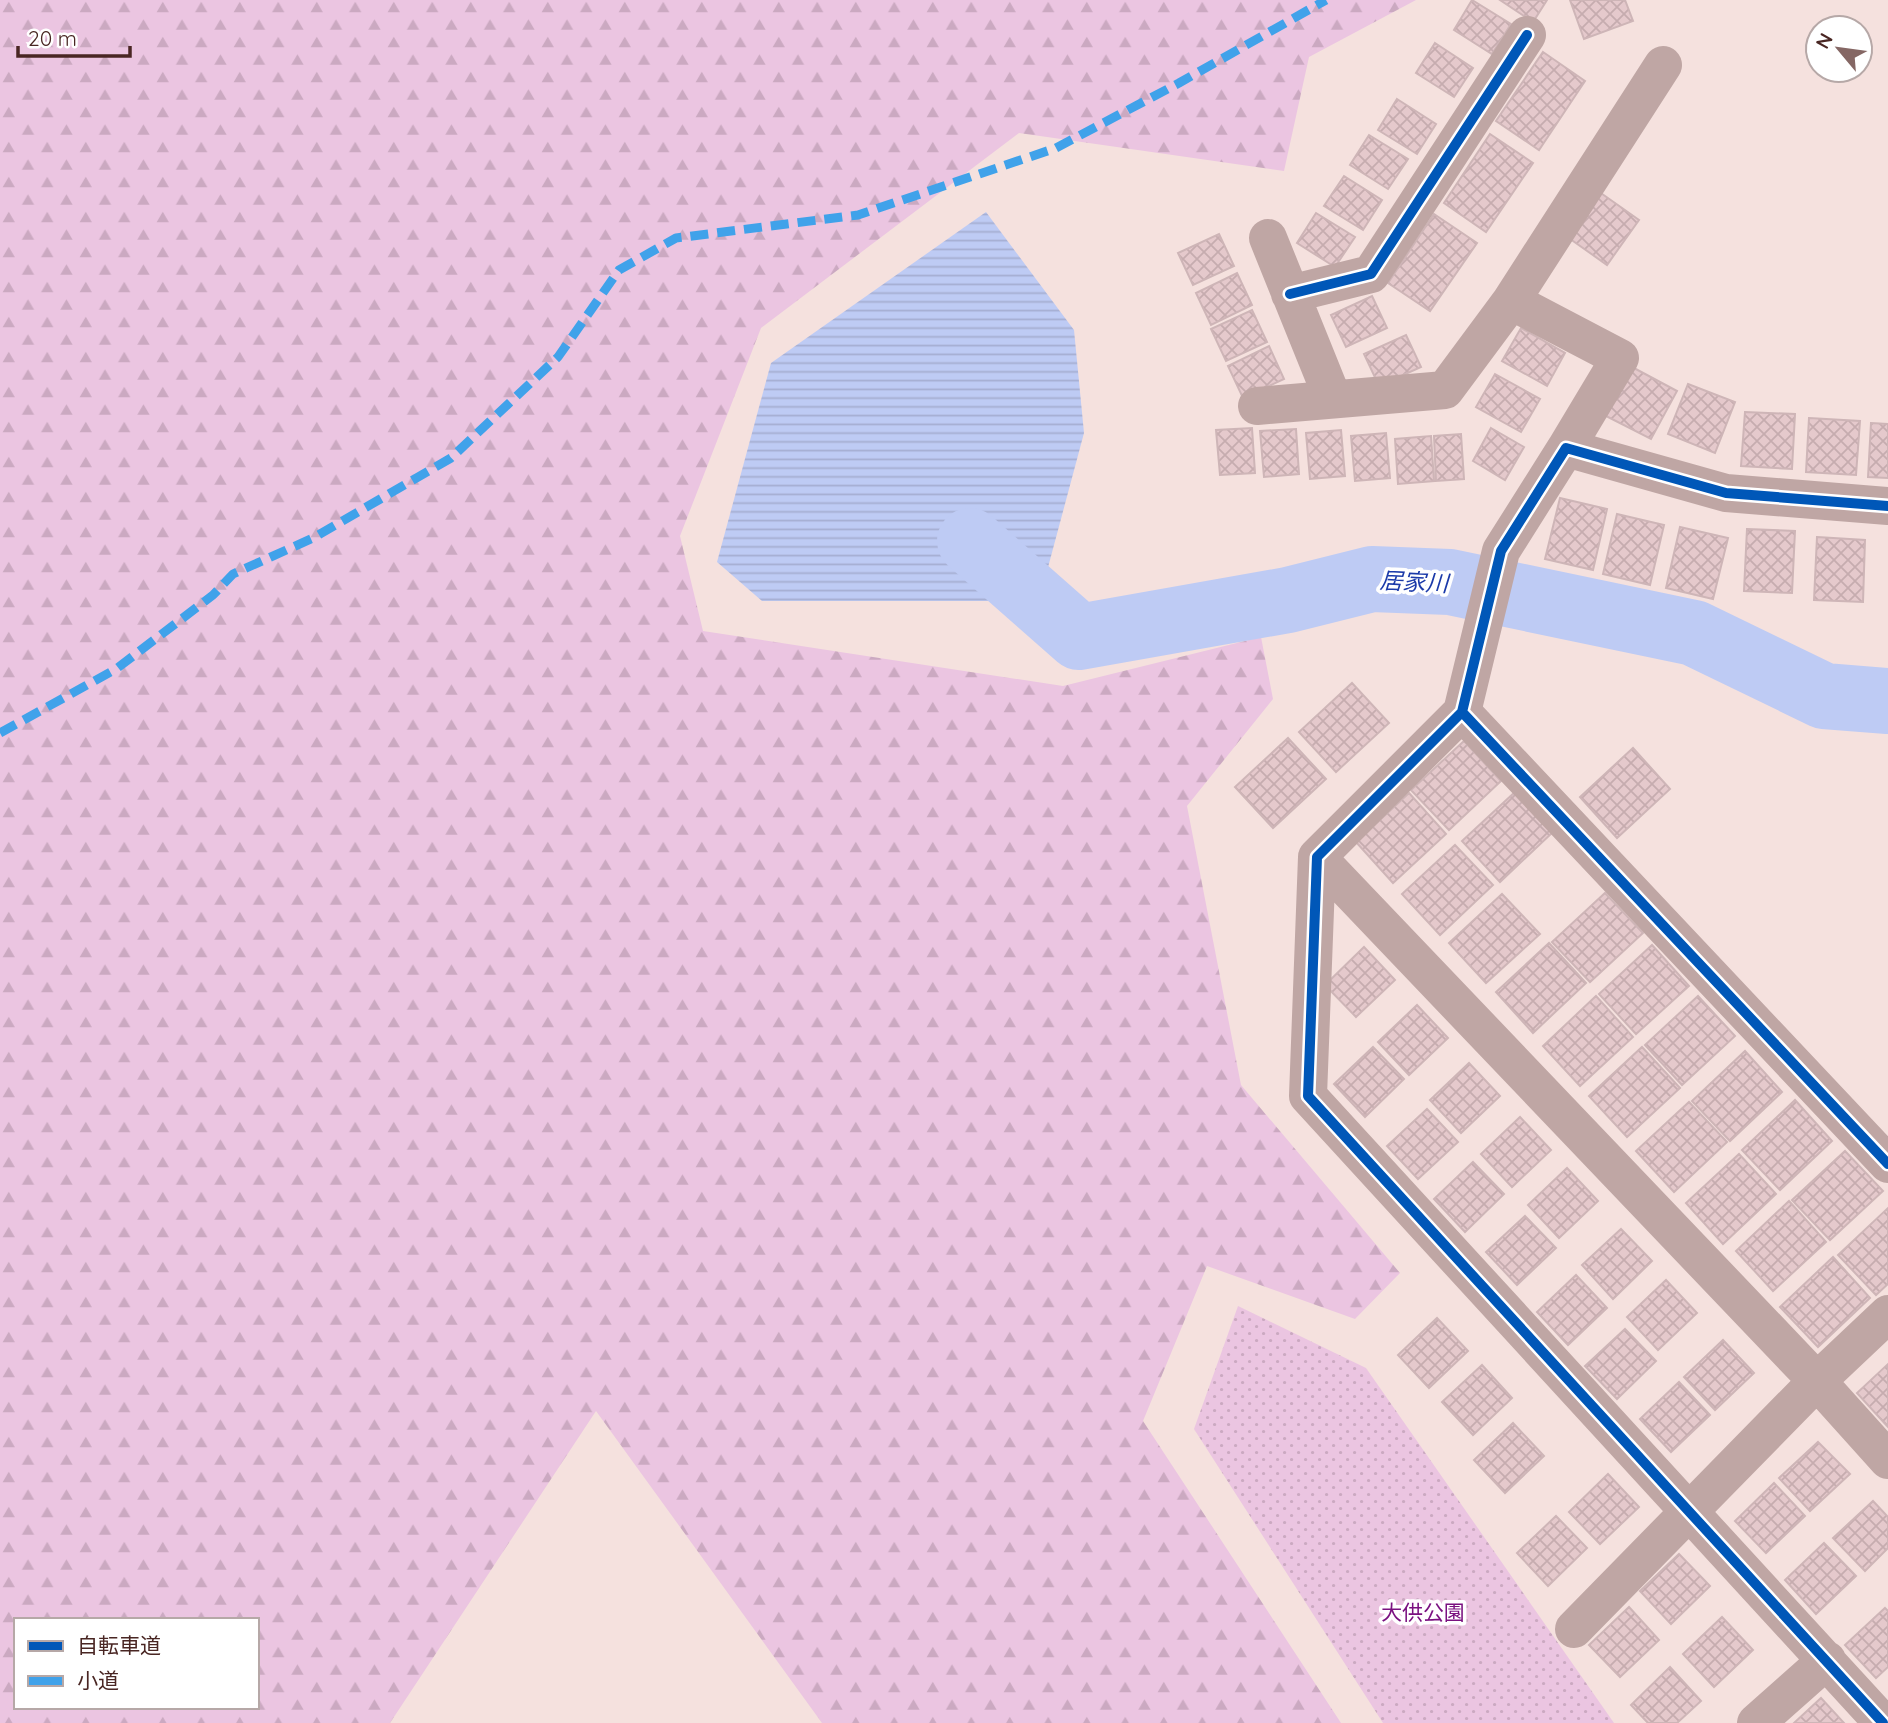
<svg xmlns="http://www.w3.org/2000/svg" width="1888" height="1723" font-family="Quicksand,'Noto Sans JP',sans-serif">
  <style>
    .grass { fill: url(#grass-dots) }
    .forest { fill: url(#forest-firs); fill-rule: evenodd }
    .water { fill: url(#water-rules) }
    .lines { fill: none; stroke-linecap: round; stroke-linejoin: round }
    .river { stroke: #becbf4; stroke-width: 66 }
    .building { fill: url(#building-cross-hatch); stroke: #ceb5b7; stroke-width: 2 }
    .minor { stroke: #bfa6a4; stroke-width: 38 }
    .quiet { stroke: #40a2ea; stroke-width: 9; stroke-dasharray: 18 9; stroke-linecap: butt }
    .cycleway-casing { stroke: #fff; stroke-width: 15 }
    .cycleway { stroke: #0057b8; stroke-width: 10 }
    .labels { text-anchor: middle; stroke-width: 7; stroke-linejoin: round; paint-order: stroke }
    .park-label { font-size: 21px; fill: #7a1180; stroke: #fff }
    .water-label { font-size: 23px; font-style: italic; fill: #1b3aa9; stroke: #fff }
  </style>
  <defs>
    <pattern id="grass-dots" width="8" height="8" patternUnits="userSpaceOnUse" patternTransform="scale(1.75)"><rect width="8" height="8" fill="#ebc5e1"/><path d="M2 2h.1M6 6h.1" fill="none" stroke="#cba9c1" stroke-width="1.8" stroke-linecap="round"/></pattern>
    <pattern id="forest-firs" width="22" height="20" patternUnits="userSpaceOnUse" patternTransform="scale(1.75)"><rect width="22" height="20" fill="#ebc5e1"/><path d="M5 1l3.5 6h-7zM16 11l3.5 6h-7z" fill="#cba9c1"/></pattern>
    <pattern id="water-rules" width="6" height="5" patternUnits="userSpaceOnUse" patternTransform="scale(1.75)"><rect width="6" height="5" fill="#becbf4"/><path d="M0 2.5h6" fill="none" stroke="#a5aed1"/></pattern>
    <pattern id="building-cross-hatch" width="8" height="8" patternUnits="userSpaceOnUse" patternTransform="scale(1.75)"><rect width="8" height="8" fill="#e5c9cc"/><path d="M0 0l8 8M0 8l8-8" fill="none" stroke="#c6acaf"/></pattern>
  </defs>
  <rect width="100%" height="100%" fill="#f5e1de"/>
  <!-- grass -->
  <path class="grass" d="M 1238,1306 L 1366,1368 L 1614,1723 L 1383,1723 L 1194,1429 Z"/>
  <!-- forest -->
  <path class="forest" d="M 0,0 L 1416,0 L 1309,57 L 1284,171 L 1019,133 L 761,328 L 680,536 L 703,631 L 1063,686 L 1261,637 L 1273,699 L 1187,806 L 1241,1085 L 1400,1273 L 1355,1319 L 1207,1266 L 1143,1421 L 1341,1723 L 822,1723 L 596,1411 L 390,1723 L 0,1723 ZM 16,1620 L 257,1620 L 257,1707 L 16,1707 Z"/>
  <!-- water -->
  <path class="water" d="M 986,212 L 1074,330 L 1084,433 L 1039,601 L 762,601 L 717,562 L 771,363 Z"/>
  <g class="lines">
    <!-- river -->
    <path class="river" d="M 970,541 L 1079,637 L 1288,600 L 1372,579 L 1450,582 L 1694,633 L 1824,696 L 1888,701"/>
  </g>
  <!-- building -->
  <path class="building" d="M 1472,0 L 1511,24 L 1492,54 L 1454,30 Z
    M 1500,0 L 1547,0 L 1533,22 Z
    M 1570,0 L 1625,0 L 1633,21 L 1584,39 Z
    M 1435,43 L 1473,68 L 1454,97 L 1416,73 Z
    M 1543,52 L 1585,81 L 1539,150 L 1496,121 Z
    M 1397,99 L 1436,124 L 1417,154 L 1378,130 Z
    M 1490,134 L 1533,163 L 1486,232 L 1444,203 Z
    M 1369,135 L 1408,159 L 1388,189 L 1350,165 Z
    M 1344,176 L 1382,200 L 1363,230 L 1324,206 Z
    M 1598,191 L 1639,220 L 1607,265 L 1566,236 Z
    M 1316,213 L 1355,237 L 1335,267 L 1297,243 Z
    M 1434,214 L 1477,243 L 1430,311 L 1388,283 Z
    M 1219,234 L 1234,266 L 1193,285 L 1178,253 Z
    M 1237,273 L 1252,305 L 1211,325 L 1196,293 Z
    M 1372,296 L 1387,328 L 1346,347 L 1331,315 Z
    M 1252,310 L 1267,342 L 1226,361 L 1211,329 Z
    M 1521,328 L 1565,353 L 1547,386 L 1502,361 Z
    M 1406,335 L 1421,367 L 1379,386 L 1364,354 Z
    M 1269,346 L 1284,379 L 1243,398 L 1228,366 Z
    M 1632,367 L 1677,391 L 1651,439 L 1606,416 Z
    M 1495,374 L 1540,399 L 1521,432 L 1476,407 Z
    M 1688,384 L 1735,402 L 1715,453 L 1668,434 Z
    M 1745,412 L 1795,414 L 1792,469 L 1741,466 Z
    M 1809,418 L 1860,421 L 1856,475 L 1806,472 Z
    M 1871,423 L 1888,424 L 1888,478 L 1868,477 Z
    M 1252,428 L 1255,473 L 1220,475 L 1216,430 Z
    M 1491,428 L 1524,447 L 1505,480 L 1473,461 Z
    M 1296,429 L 1299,474 L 1264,477 L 1260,431 Z
    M 1341,430 L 1345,476 L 1310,479 L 1306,433 Z
    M 1386,433 L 1390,478 L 1355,481 L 1351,436 Z
    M 1461,434 L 1464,479 L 1436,481 L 1434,436 Z
    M 1431,436 L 1434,481 L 1398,484 L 1395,439 Z
    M 1560,498 L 1607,509 L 1593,570 L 1545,559 Z
    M 1617,514 L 1664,525 L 1650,585 L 1603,574 Z
    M 1680,527 L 1728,538 L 1713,599 L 1666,588 Z
    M 1747,529 L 1795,531 L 1792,593 L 1744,591 Z
    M 1817,537 L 1865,540 L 1863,602 L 1814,600 Z
    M 1352,683 L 1389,723 L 1336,772 L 1299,732 Z
    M 1288,738 L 1326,779 L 1273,828 L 1235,787 Z
    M 1464,741 L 1501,781 L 1449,830 L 1411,790 Z
    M 1633,748 L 1670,789 L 1617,838 L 1580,797 Z
    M 1515,792 L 1553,832 L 1500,882 L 1462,841 Z
    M 1409,793 L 1446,834 L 1393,883 L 1356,842 Z
    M 1455,845 L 1493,885 L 1440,935 L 1402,894 Z
    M 1605,893 L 1643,933 L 1590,982 L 1552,942 Z
    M 1502,894 L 1540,934 L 1486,983 L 1449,943 Z
    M 1549,943 L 1586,983 L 1533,1033 L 1496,992 Z
    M 1652,945 L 1689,986 L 1636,1034 L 1599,994 Z
    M 1364,947 L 1395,980 L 1356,1017 L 1325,985 Z
    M 1596,996 L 1633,1037 L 1580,1086 L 1543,1046 Z
    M 1698,996 L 1735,1036 L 1682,1085 L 1645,1045 Z
    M 1417,1005 L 1448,1038 L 1409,1075 L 1378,1042 Z
    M 1373,1047 L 1404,1079 L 1365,1117 L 1334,1084 Z
    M 1642,1047 L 1680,1088 L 1627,1137 L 1589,1096 Z
    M 1745,1051 L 1782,1092 L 1730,1141 L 1692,1101 Z
    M 1469,1063 L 1500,1096 L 1461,1133 L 1430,1100 Z
    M 1795,1100 L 1832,1141 L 1780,1190 L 1742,1150 Z
    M 1689,1102 L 1727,1142 L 1674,1192 L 1636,1151 Z
    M 1427,1109 L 1458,1142 L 1418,1179 L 1387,1146 Z
    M 1520,1117 L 1551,1150 L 1512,1187 L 1481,1154 Z
    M 1845,1151 L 1883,1191 L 1830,1240 L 1792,1200 Z
    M 1739,1154 L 1776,1194 L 1723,1244 L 1686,1203 Z
    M 1473,1162 L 1504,1194 L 1465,1232 L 1434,1199 Z
    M 1567,1168 L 1598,1201 L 1559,1238 L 1528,1205 Z
    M 1789,1201 L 1826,1242 L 1773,1291 L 1736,1251 Z
    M 1888,1208 L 1888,1284 L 1876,1295 L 1838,1255 Z
    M 1525,1216 L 1556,1248 L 1517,1285 L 1486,1252 Z
    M 1621,1229 L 1652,1261 L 1613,1299 L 1582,1265 Z
    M 1833,1257 L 1870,1298 L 1818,1347 L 1780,1307 Z
    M 1576,1275 L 1607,1308 L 1568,1345 L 1537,1312 Z
    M 1666,1280 L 1697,1313 L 1658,1350 L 1627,1317 Z
    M 1437,1318 L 1468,1351 L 1429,1388 L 1398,1355 Z
    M 1625,1329 L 1656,1361 L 1617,1399 L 1585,1366 Z
    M 1723,1340 L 1754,1373 L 1715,1410 L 1684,1377 Z
    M 1888,1364 L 1888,1427 L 1857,1393 Z
    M 1482,1365 L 1512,1398 L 1473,1435 L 1442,1402 Z
    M 1679,1382 L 1710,1415 L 1671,1452 L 1640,1419 Z
    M 1513,1423 L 1544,1456 L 1505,1493 L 1474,1460 Z
    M 1818,1442 L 1850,1474 L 1810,1511 L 1779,1478 Z
    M 1608,1474 L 1639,1507 L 1600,1544 L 1569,1512 Z
    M 1774,1483 L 1805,1516 L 1766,1553 L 1735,1521 Z
    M 1873,1501 L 1888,1517 L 1888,1548 L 1865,1571 L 1833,1538 Z
    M 1556,1516 L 1587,1548 L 1548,1586 L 1517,1553 Z
    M 1824,1543 L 1856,1576 L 1816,1614 L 1785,1580 Z
    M 1679,1554 L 1710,1586 L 1671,1624 L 1640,1591 Z
    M 1629,1607 L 1659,1640 L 1620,1677 L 1589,1645 Z
    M 1885,1608 L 1888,1611 L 1888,1667 L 1876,1678 L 1845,1645 Z
    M 1722,1617 L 1753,1650 L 1714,1687 L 1683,1654 Z
    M 1670,1667 L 1701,1701 L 1677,1723 L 1648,1723 L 1631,1705 Z
    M 1821,1698 L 1844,1723 L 1794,1723 Z"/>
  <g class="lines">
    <!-- minor -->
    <path class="minor" d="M 1268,238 L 1333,399
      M 1290,294 L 1371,274 L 1527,35
      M 1511,301 L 1663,65
      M 1257,406 L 1445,390 L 1511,301 L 1620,358 L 1566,448
      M 1462,712 L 1888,1164
      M 1317,857 L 1817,1381 L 1888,1460
      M 1574,1629 L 1817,1381 L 1888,1314
      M 1756,1723 L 1827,1660
      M 1883,1723 L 1308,1096 L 1317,857 L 1462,712 L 1501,551 L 1566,448 L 1726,493 L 1888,506"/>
    <!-- quiet -->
    <path class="quiet" d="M 0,733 L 116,669 L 213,595 L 233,574 L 313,538 L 451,458 L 558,357 L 619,270 L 676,238 L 858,215 L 1056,148 L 1179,83 L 1326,0"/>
    <defs>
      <path id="cycleway" d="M 1290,294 L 1371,274 L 1527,35
        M 1462,712 L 1888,1164
        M 1883,1723 L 1308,1096 L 1317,857 L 1462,712 L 1501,551 L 1566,448 L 1726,493 L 1888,506"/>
    </defs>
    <!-- cycleway casing -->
    <use href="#cycleway" class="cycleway-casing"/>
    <!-- cycleway -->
    <use href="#cycleway" class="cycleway"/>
  </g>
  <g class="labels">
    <!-- park labels -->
    <g class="park-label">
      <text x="1423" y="1620">大供公園</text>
    </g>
    <!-- water labels -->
    <g class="water-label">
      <text transform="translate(1414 582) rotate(3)" y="8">居家川</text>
    </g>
  </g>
  <!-- legend -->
  <rect x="14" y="1618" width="245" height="91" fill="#ffffff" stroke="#b6a8a7" stroke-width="2"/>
  <rect x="28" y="1641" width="35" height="10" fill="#0057b8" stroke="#b6a8a7" stroke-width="2"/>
  <text x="77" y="1653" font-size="21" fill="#492623">自転車道</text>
  <rect x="28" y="1676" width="35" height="10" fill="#40a2ea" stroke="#b6a8a7" stroke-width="2"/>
  <text x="77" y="1688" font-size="21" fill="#492623">小道</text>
  <!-- north arrow -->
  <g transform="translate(1839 49) rotate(299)"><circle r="33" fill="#ffffff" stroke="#b6a8a7" stroke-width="2"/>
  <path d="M0-5L12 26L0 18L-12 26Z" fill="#856764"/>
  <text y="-10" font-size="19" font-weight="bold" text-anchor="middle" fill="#492623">N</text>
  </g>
  <!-- scale -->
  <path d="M18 46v10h112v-10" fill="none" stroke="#492623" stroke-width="3.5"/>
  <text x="28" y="46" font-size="21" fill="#492623" stroke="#ffffff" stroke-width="5" paint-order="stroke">20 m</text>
</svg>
